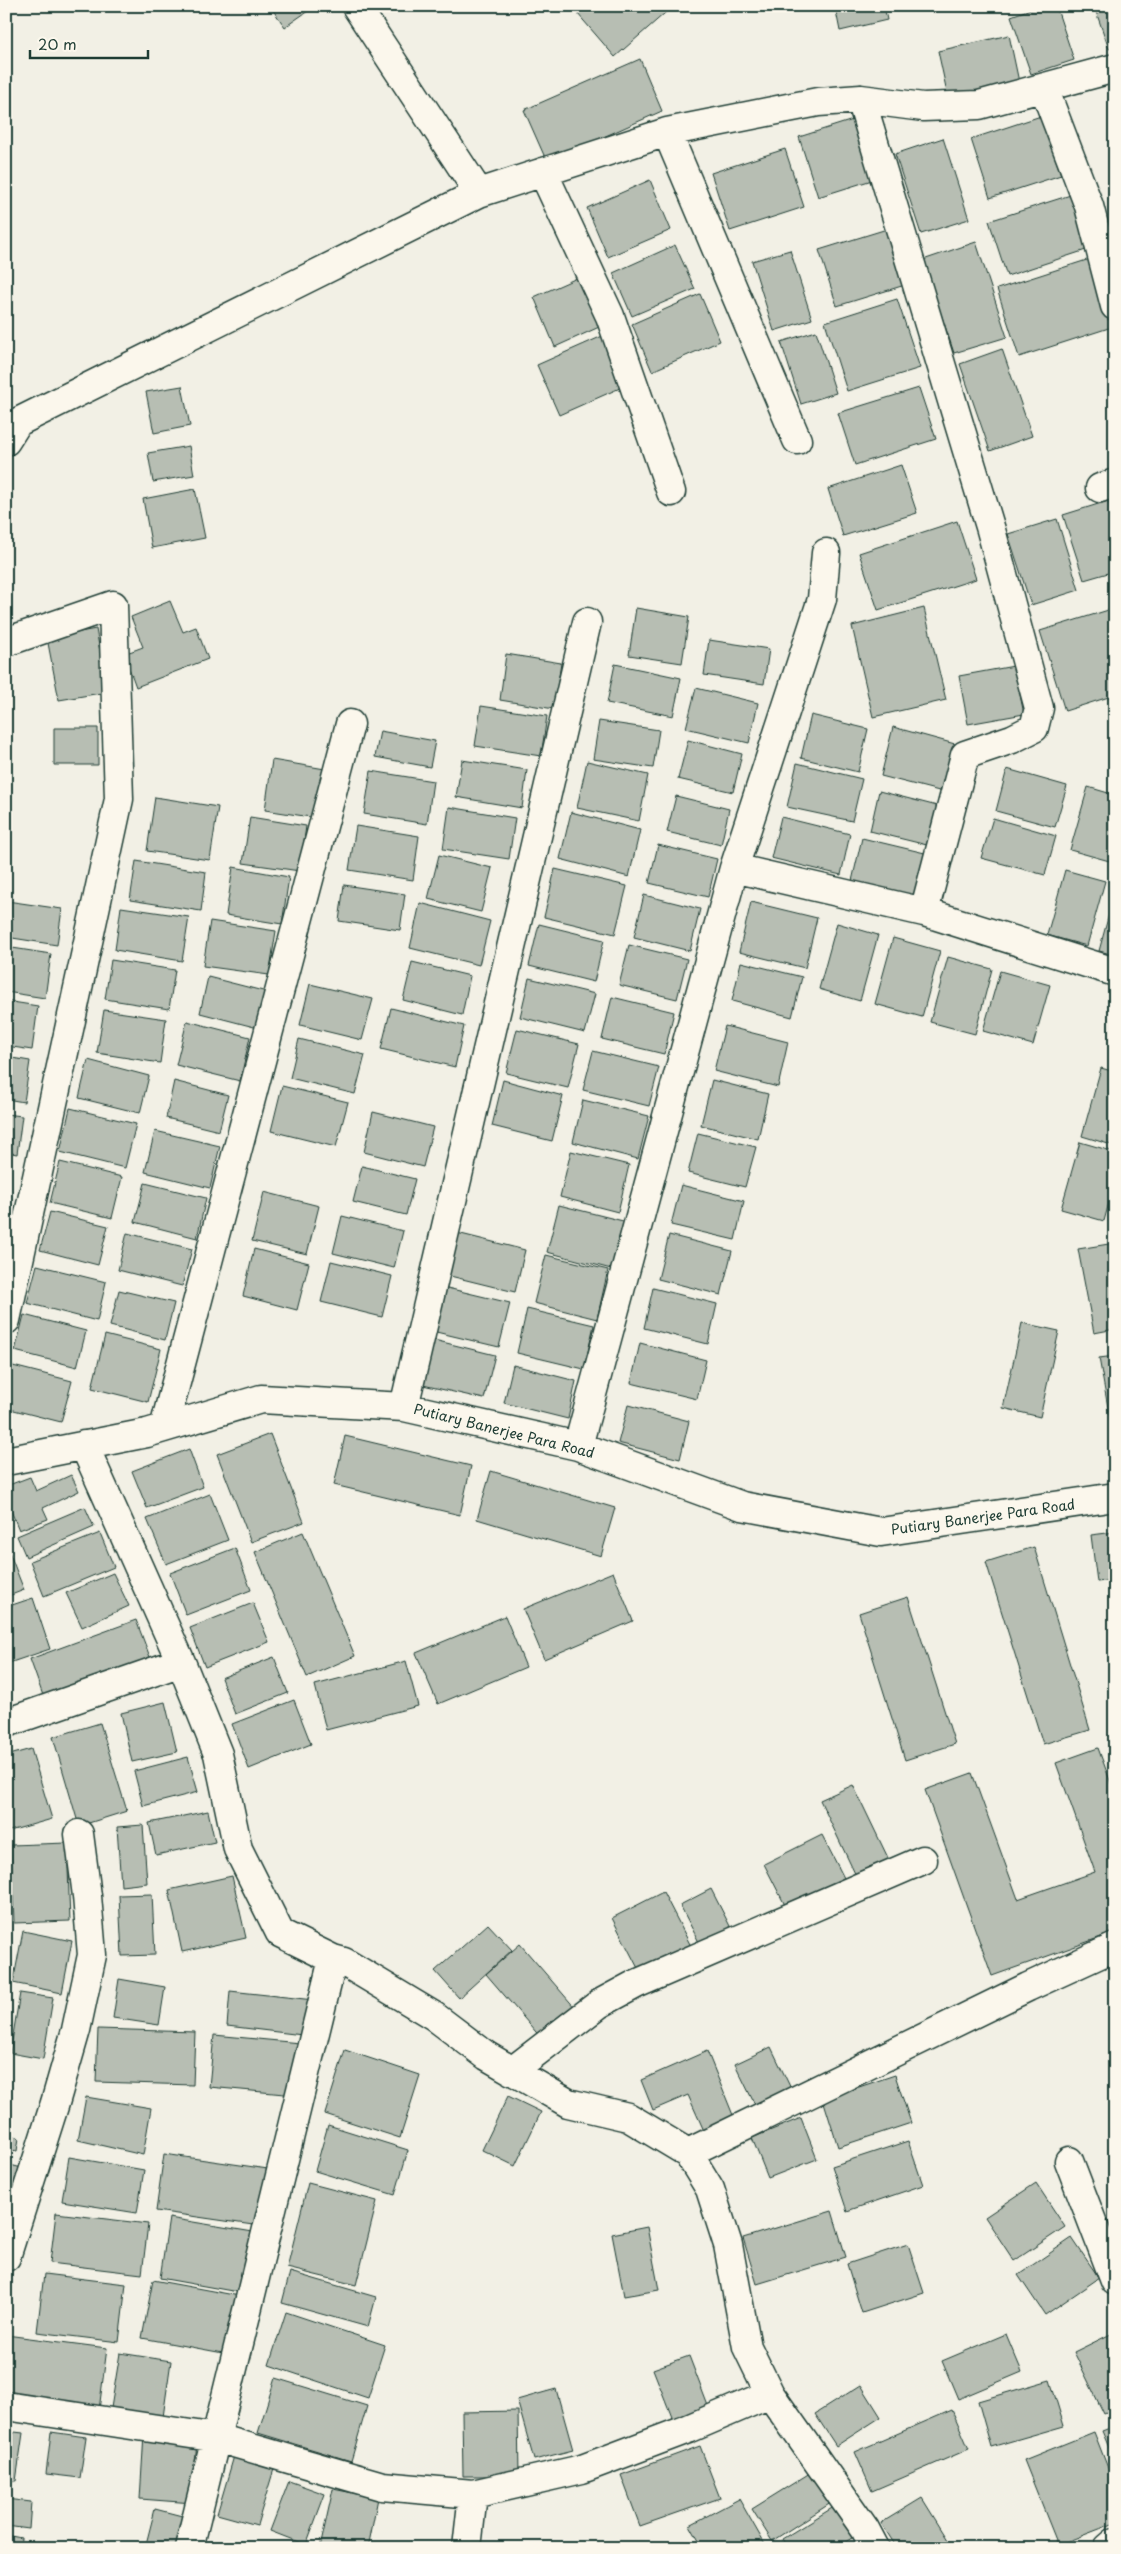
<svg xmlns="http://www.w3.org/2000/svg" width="1121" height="2554" font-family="'Playpen Sans',sans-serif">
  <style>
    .building { fill: #b7beb3; stroke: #1f3d34 }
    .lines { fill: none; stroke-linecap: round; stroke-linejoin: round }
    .minor-casing { stroke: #1f3d34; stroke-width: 31 }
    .minor { stroke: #fbf7ec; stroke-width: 28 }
    .labels { text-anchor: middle; stroke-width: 4; stroke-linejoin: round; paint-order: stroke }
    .street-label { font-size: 14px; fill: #1f3d34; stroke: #fbf7ec }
  </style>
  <rect width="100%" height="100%" fill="#f2f0e5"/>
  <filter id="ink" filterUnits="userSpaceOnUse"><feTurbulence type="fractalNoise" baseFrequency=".02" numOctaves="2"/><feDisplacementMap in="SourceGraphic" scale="10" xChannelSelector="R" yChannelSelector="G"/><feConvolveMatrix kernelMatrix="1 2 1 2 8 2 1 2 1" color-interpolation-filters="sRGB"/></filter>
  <g filter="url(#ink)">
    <!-- building -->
    <path class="building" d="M 270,6 L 315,6 L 285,27 Z
      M 571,6 L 673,6 L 615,57 Z
      M 835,6 L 884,6 L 887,20 L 840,31 Z
      M 1039,6 L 1056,6 L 1074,60 L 1031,74 L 1011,16 Z
      M 1094,6 L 1115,6 L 1115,47 L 1109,49 Z
      M 1009,35 L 1019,82 L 948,97 L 938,51 Z
      M 640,59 L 662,111 L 547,162 L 524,110 Z
      M 1041,116 L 1061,175 L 990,198 L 971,139 Z
      M 853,120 L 872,180 L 818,197 L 799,137 Z
      M 943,138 L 969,219 L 921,234 L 895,154 Z
      M 785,149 L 804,207 L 730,231 L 711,173 Z
      M 650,180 L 671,230 L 608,257 L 587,208 Z
      M 1080,192 L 1098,246 L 1007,276 L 989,221 Z
      M 887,229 L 905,285 L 837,306 L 819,250 Z
      M 976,242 L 1007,337 L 954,353 L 923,260 Z
      M 675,245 L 695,289 L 632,316 L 613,273 Z
      M 790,250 L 812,319 L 774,331 L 752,261 Z
      M 1096,257 L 1115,314 L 1115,326 L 1019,357 L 997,289 Z
      M 586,274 L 608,323 L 555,347 L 534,297 Z
      M 700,294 L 720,341 L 652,371 L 632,324 Z
      M 897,299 L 920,368 L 847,391 L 825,322 Z
      M 816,331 L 836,393 L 801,404 L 781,342 Z
      M 607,334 L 629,384 L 559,415 L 537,365 Z
      M 1002,349 L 1032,436 L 990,451 L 960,364 Z
      M 182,386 L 190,426 L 154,433 L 146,392 Z
      M 919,388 L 936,439 L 855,465 L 838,413 Z
      M 189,446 L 194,475 L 153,482 L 148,453 Z
      M 901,465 L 917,513 L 843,536 L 828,489 Z
      M 195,489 L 205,538 L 152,548 L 143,499 Z
      M 1108,501 L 1115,524 L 1115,571 L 1084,580 L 1063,515 Z
      M 1057,519 L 1079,590 L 1031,605 L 1008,534 Z
      M 957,521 L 976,579 L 878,610 L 859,553 Z
      M 170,601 L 183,632 L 196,627 L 208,659 L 136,687 L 124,654 L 143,647 L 131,617 Z
      M 636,608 L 689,617 L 682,663 L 629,655 Z
      M 924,608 L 946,700 L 873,717 L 852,626 Z
      M 1115,608 L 1115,695 L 1065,711 L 1040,631 Z
      M 96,629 L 107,692 L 59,700 L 47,638 Z
      M 709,640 L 769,649 L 764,684 L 704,675 Z
      M 506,654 L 561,663 L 554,709 L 500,700 Z
      M 615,664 L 681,678 L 673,716 L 607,703 Z
      M 1014,666 L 1024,714 L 968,724 L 959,676 Z
      M 696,688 L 758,703 L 749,743 L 686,728 Z
      M 481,706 L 547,716 L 541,756 L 475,746 Z
      M 811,715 L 868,729 L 858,772 L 801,758 Z
      M 599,721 L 659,730 L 653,768 L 593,759 Z
      M 893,727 L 955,744 L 943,792 L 881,776 Z
      M 54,728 L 98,728 L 98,765 L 54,765 Z
      M 380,731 L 435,741 L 430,767 L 375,757 Z
      M 688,740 L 742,754 L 733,792 L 678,779 Z
      M 272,760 L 325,769 L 317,818 L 265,810 Z
      M 462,760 L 527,770 L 522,808 L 456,797 Z
      M 587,761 L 648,775 L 639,821 L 577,808 Z
      M 797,763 L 862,779 L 852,821 L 787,807 Z
      M 1007,769 L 1067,786 L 1055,827 L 996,811 Z
      M 371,771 L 433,781 L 427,824 L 364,814 Z
      M 1088,787 L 1115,795 L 1113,862 L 1070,850 Z
      M 879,791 L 945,808 L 935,847 L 870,831 Z
      M 676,796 L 729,809 L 721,845 L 667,832 Z
      M 155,797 L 218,807 L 210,860 L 147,851 Z
      M 449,807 L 515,818 L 509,859 L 443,849 Z
      M 571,812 L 640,830 L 629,877 L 560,859 Z
      M 250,817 L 306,826 L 300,871 L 243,863 Z
      M 781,817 L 850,834 L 841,875 L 771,858 Z
      M 993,818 L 1056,836 L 1045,875 L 981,858 Z
      M 356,826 L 419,836 L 413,880 L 349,870 Z
      M 862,838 L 929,854 L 918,898 L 852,881 Z
      M 658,845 L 717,859 L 708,897 L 649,883 Z
      M 439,855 L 492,868 L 481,912 L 428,899 Z
      M 136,861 L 206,872 L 201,911 L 130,900 Z
      M 233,867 L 289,877 L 282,924 L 226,915 Z
      M 555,869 L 627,886 L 615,934 L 544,917 Z
      M 1065,870 L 1105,881 L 1087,946 L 1047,935 Z
      M 344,885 L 405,894 L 400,930 L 339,921 Z
      M 1115,892 L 1115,955 L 1099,951 Z
      M 644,895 L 700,909 L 690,951 L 634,937 Z
      M 7,901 L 62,909 L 57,945 L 6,937 Z
      M 751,902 L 817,918 L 805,968 L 739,952 Z
      M 420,903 L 490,921 L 479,965 L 410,948 Z
      M 121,907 L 189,917 L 182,961 L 115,950 Z
      M 210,921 L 276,931 L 269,975 L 203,966 Z
      M 837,923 L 878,935 L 860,1001 L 819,989 Z
      M 539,924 L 604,940 L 594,982 L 529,966 Z
      M 893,938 L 940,951 L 922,1017 L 875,1004 Z
      M 629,945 L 687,959 L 677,999 L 619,985 Z
      M 6,947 L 51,954 L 45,998 L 6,992 Z
      M 948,957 L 992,969 L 975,1034 L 930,1022 Z
      M 111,960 L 175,970 L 169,1009 L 105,999 Z
      M 412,962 L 470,976 L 462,1015 L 403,1000 Z
      M 741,962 L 802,977 L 792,1017 L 732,1001 Z
      M 1000,971 L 1050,985 L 1033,1045 L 983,1031 Z
      M 208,977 L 267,992 L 258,1028 L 200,1013 Z
      M 529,978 L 595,994 L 585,1033 L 520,1017 Z
      M 310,984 L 373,999 L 362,1040 L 300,1025 Z
      M 612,997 L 674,1012 L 664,1054 L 602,1039 Z
      M 6,1001 L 38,1006 L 32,1050 L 6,1046 Z
      M 391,1008 L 464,1026 L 455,1067 L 381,1049 Z
      M 104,1010 L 166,1019 L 160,1063 L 97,1053 Z
      M 187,1021 L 250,1037 L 240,1081 L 176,1065 Z
      M 725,1026 L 788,1042 L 778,1087 L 714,1071 Z
      M 517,1029 L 579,1044 L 568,1088 L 506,1073 Z
      M 299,1039 L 365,1055 L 355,1094 L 290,1078 Z
      M 593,1051 L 659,1067 L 649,1106 L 583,1090 Z
      M 6,1057 L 30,1061 L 24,1102 L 6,1099 Z
      M 88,1060 L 149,1076 L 140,1113 L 79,1098 Z
      M 1101,1068 L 1115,1072 L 1115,1146 L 1082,1136 Z
      M 503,1080 L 563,1096 L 552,1141 L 492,1126 Z
      M 712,1080 L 768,1094 L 758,1139 L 701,1125 Z
      M 174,1081 L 228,1095 L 219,1131 L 166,1118 Z
      M 282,1086 L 348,1102 L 336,1147 L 271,1131 Z
      M 583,1100 L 649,1116 L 638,1159 L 573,1142 Z
      M 70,1108 L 136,1124 L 125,1168 L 60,1152 Z
      M 373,1112 L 433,1127 L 423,1167 L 364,1152 Z
      M 6,1114 L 22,1116 L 17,1154 L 6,1152 Z
      M 155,1131 L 220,1146 L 210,1188 L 145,1172 Z
      M 698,1133 L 756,1147 L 745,1187 L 688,1173 Z
      M 1080,1142 L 1115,1152 L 1115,1181 L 1104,1221 L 1061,1209 Z
      M 571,1151 L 629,1165 L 618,1212 L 560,1197 Z
      M 60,1162 L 122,1177 L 112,1218 L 50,1203 Z
      M 362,1166 L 415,1179 L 406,1215 L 353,1202 Z
      M 145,1183 L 206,1198 L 197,1238 L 135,1222 Z
      M 681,1185 L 744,1201 L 735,1240 L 671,1225 Z
      M 264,1192 L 319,1206 L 307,1254 L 252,1241 Z
      M 559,1205 L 627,1222 L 615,1270 L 547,1252 Z
      M 50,1212 L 108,1226 L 98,1265 L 40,1250 Z
      M 342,1216 L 403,1231 L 394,1268 L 333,1253 Z
      M 127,1233 L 192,1249 L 182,1286 L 118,1270 Z
      M 457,1233 L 525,1250 L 515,1292 L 446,1275 Z
      M 669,1235 L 732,1251 L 721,1295 L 658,1279 Z
      M 1115,1243 L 1115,1329 L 1094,1333 L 1078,1249 Z
      M 254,1249 L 309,1263 L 297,1310 L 243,1296 Z
      M 546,1255 L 608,1270 L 597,1319 L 534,1303 Z
      M 331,1261 L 392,1276 L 382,1317 L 321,1302 Z
      M 37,1265 L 106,1282 L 97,1321 L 27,1303 Z
      M 443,1287 L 510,1303 L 499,1347 L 432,1331 Z
      M 653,1288 L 717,1304 L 708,1344 L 644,1328 Z
      M 119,1290 L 174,1303 L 165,1340 L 110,1326 Z
      M 527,1309 L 594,1325 L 584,1369 L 517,1353 Z
      M 24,1315 L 86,1331 L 77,1367 L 15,1351 Z
      M 1022,1323 L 1059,1331 L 1040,1417 L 1003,1408 Z
      M 105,1335 L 161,1349 L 148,1402 L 92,1388 Z
      M 434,1340 L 495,1355 L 484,1399 L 423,1385 Z
      M 640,1343 L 706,1360 L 697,1399 L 631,1383 Z
      M 1115,1356 L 1115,1446 L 1099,1358 Z
      M 9,1365 L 72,1381 L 61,1422 L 6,1408 L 6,1375 Z
      M 513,1365 L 576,1381 L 568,1419 L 504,1403 Z
      M 628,1405 L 689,1421 L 680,1459 L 618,1443 Z
      M 270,1434 L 304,1522 L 251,1542 L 217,1454 Z
      M 345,1436 L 471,1466 L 460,1515 L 334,1485 Z
      M 189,1449 L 203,1487 L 147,1508 L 132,1471 Z
      M 491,1471 L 615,1508 L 601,1556 L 477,1519 Z
      M 71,1475 L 79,1491 L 43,1508 L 48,1519 L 19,1530 L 6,1499 L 6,1486 L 30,1477 L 36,1491 Z
      M 210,1494 L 228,1540 L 166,1564 L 147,1519 Z
      M 85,1507 L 94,1527 L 26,1557 L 17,1536 Z
      M 303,1532 L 355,1656 L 307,1677 L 255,1552 Z
      M 1115,1532 L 1115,1580 L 1097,1582 L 1091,1535 Z
      M 100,1533 L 114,1567 L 44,1596 L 30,1561 Z
      M 6,1544 L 24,1590 L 6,1597 Z
      M 1034,1547 L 1090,1730 L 1043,1744 L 986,1562 Z
      M 235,1548 L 251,1590 L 186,1615 L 170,1573 Z
      M 613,1572 L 633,1621 L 544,1659 L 523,1609 Z
      M 113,1573 L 129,1606 L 82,1627 L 66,1593 Z
      M 908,1597 L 955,1744 L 905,1760 L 859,1613 Z
      M 33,1598 L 50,1649 L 6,1664 L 6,1607 Z
      M 253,1603 L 269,1642 L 205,1667 L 190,1628 Z
      M 505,1616 L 526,1667 L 438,1704 L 416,1653 Z
      M 136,1620 L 153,1665 L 46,1704 L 30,1659 Z
      M 274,1657 L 288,1693 L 235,1714 L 221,1678 Z
      M 406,1661 L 418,1706 L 326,1730 L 315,1685 Z
      M 294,1700 L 311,1744 L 249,1769 L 232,1724 Z
      M 165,1702 L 177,1752 L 132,1762 L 121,1713 Z
      M 100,1723 L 127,1811 L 79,1826 L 53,1737 Z
      M 1098,1748 L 1115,1794 L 1115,1932 L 992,1976 L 925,1790 L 972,1773 L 1018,1899 L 1095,1872 L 1056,1763 Z
      M 31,1749 L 52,1819 L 6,1832 L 6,1756 Z
      M 188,1757 L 198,1792 L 143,1806 L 134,1771 Z
      M 853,1785 L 891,1864 L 858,1880 L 820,1800 Z
      M 208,1811 L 215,1842 L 156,1855 L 149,1823 Z
      M 143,1825 L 147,1883 L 121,1886 L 117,1827 Z
      M 822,1835 L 844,1878 L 786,1907 L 764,1864 Z
      M 67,1843 L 70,1921 L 14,1923 L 11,1845 Z
      M 232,1876 L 246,1938 L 182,1952 L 169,1890 Z
      M 711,1889 L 732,1930 L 701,1946 L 680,1905 Z
      M 663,1892 L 693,1950 L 642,1976 L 612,1918 Z
      M 152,1894 L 155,1955 L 122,1956 L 119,1895 Z
      M 488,1924 L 512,1950 L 459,1998 L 435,1971 Z
      M 23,1931 L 72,1941 L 62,1993 L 13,1983 Z
      M 520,1944 L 576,2009 L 542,2039 L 486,1974 Z
      M 119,1979 L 165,1987 L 159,2025 L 113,2018 Z
      M 230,1991 L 314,2000 L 311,2036 L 227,2026 Z
      M 20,1993 L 53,1998 L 43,2059 L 10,2053 Z
      M 98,2029 L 195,2032 L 193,2085 L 96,2082 Z
      M 214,2035 L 300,2043 L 295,2095 L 209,2087 Z
      M 771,2047 L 796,2099 L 760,2115 L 735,2064 Z
      M 345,2050 L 420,2075 L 400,2138 L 325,2114 Z
      M 707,2051 L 735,2120 L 705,2133 L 688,2095 L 653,2110 L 641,2080 Z
      M 895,2075 L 911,2123 L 838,2147 L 823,2099 Z
      M 508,2096 L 541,2112 L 515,2166 L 482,2150 Z
      M 86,2097 L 151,2108 L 143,2155 L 78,2140 Z
      M 801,2118 L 817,2159 L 768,2178 L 752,2138 Z
      M 328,2125 L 408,2150 L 395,2195 L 315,2171 Z
      M 6,2133 L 19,2138 L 17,2151 L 6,2149 Z
      M 908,2141 L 923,2185 L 847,2211 L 832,2166 Z
      M 164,2154 L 268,2169 L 260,2226 L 156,2211 Z
      M 69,2157 L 144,2170 L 137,2213 L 62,2201 Z
      M 6,2164 L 22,2168 L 16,2196 L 6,2194 Z
      M 308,2183 L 377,2201 L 356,2285 L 287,2268 Z
      M 1036,2183 L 1065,2227 L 1014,2261 L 985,2217 Z
      M 832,2211 L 846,2257 L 757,2284 L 743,2238 Z
      M 56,2213 L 148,2224 L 142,2274 L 50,2263 Z
      M 169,2218 L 259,2233 L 249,2294 L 160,2278 Z
      M 647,2227 L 659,2290 L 624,2296 L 612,2234 Z
      M 1072,2238 L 1099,2278 L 1045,2315 L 1018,2275 Z
      M 908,2244 L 924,2293 L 862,2313 L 847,2264 Z
      M 290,2272 L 376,2297 L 368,2327 L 282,2303 Z
      M 44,2274 L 126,2284 L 119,2342 L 37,2332 Z
      M 153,2280 L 245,2297 L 234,2355 L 142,2338 Z
      M 286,2312 L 385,2345 L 368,2398 L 269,2365 Z
      M 1115,2332 L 1115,2409 L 1104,2414 L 1074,2352 Z
      M 1006,2334 L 1022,2372 L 958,2399 L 942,2361 Z
      M 6,2335 L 107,2348 L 99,2410 L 6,2399 Z
      M 120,2353 L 171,2361 L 163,2417 L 111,2408 Z
      M 689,2356 L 710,2411 L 675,2425 L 653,2369 Z
      M 275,2378 L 367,2406 L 351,2461 L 258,2433 Z
      M 1050,2380 L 1064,2426 L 991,2447 L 978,2401 Z
      M 861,2385 L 881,2417 L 836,2446 L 815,2414 Z
      M 556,2389 L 573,2450 L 534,2460 L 517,2400 Z
      M 952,2410 L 969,2449 L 872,2491 L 855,2452 Z
      M 518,2411 L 519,2476 L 463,2476 L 462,2412 Z
      M 1115,2426 L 1115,2462 L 1102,2431 Z
      M 6,2431 L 23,2433 L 16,2481 L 6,2480 Z
      M 51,2432 L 86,2437 L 80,2478 L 46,2474 Z
      M 1094,2432 L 1115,2486 L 1115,2523 L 1058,2545 L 1024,2460 Z
      M 144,2434 L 197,2438 L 193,2503 L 140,2499 Z
      M 700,2446 L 720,2498 L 640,2526 L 621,2475 Z
      M 234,2456 L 274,2469 L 257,2525 L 217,2514 Z
      M 818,2468 L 837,2499 L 772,2541 L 752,2509 Z
      M 289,2481 L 325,2494 L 306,2545 L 270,2531 Z
      M 333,2489 L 378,2498 L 368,2548 L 320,2548 Z
      M 922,2498 L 953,2548 L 897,2548 L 881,2523 Z
      M 6,2499 L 31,2502 L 29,2529 L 6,2526 Z
      M 739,2499 L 767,2548 L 703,2548 L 690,2525 Z
      M 837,2505 L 856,2536 L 837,2548 L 788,2548 L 782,2539 Z
      M 155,2509 L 182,2516 L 174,2548 L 145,2548 Z
      M 6,2535 L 21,2538 L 20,2548 L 6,2548 Z"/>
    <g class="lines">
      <defs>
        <path id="minor" d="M 356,6 L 479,193
          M 1044,88 L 1089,206 L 1115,306
          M 861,99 L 991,530 L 1039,708 L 1034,728 L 1012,739 L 965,755 L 924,912
          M 667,132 L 797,440
          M 543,172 L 610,316 L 671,492
          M 6,441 L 18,422 L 479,193 L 667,132 L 818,102 L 861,99 L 923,107 L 979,105 L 1115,68
          M 1100,488 L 1115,483
          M 6,642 L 113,605 L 119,799 L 6,1320
          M 734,868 L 924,912 L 1115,972
          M 404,1407 L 587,622
          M 164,1428 L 350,724
          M 84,1445 L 181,1662 L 218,1754 L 238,1849 L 280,1933 L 333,1959 L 344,1962 L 434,2016 L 487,2056 L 568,2103 L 628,2117 L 688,2153 L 710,2189 L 728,2245 L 747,2347 L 770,2394 L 865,2529 L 875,2548
          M 578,1446 L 734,868 L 822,599 L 826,553
          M 6,1461 L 147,1433 L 261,1399 L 404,1407 L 578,1446 L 742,1506 L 881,1532 L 1115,1497
          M 6,1723 L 181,1662
          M 512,2071 L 599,2004 L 636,1984 L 923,1860
          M 688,2153 L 1028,1987 L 1115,1947
          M 1069,2161 L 1115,2281
          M 6,2257 L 55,2103 L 76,2030 L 92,1955 L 87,1896 L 79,1834
          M 6,2406 L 217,2438 L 382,2486 L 473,2494 L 582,2469 L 688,2429 L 770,2394
          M 189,2548 L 333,1959
          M 467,2548 L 473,2494
          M 1108,2548 L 1115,2542"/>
      </defs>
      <!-- minor casing -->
      <use href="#minor" class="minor-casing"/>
      <!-- minor -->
      <use href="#minor" class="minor"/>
    </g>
  </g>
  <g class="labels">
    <!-- street labels -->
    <g class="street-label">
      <text transform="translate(504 1431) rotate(14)" y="5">Putiary Banerjee Para Road</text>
      <text transform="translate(983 1517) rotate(-8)" y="5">Putiary Banerjee Para Road</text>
    </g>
  </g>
  <!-- margin -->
  <rect width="1121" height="2554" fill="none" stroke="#fbf7ec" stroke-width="25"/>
  <rect x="12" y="12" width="1096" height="2529" fill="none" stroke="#1f3d34" stroke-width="2" filter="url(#ink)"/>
  <!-- scale -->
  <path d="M30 50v8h118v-8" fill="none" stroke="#1f3d34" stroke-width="2.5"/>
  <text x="38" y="50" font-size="15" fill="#1f3d34" stroke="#fbf7ec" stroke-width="4" paint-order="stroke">20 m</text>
</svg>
